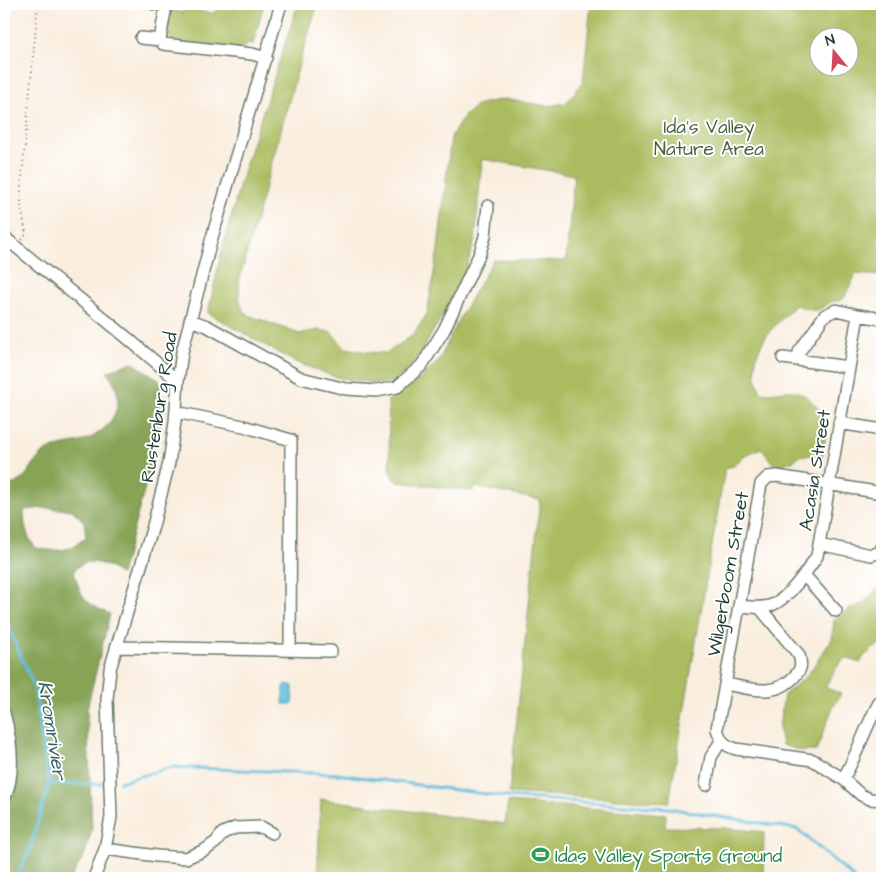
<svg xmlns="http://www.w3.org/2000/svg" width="886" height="882" font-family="'Architects Daughter',sans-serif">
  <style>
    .green { fill: #aabc5f; stroke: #647c4a; fill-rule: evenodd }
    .forest { fill: #87a456; stroke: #537045; fill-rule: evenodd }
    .water { fill: #5fbedd; stroke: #3f7e88 }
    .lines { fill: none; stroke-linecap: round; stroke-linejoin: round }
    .stream { stroke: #5fbedd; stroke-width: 3 }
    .minor-casing { stroke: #6b7b6f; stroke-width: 14 }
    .path { stroke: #6b7b6f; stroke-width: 2; stroke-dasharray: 1 4; stroke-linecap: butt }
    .minor { stroke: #fff; stroke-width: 11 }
    .labels { text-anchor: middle; stroke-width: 4; stroke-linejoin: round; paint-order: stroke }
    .park-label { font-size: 19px; fill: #496341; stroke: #fff }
    .street-label { font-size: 19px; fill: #1f3d34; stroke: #fff }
    .leisure-label { font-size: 19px; fill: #27864d; stroke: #fff; text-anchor: start }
    .water-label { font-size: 20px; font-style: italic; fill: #326467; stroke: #fff }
  </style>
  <rect width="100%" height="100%" fill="#fff"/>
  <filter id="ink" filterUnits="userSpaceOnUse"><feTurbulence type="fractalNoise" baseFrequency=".02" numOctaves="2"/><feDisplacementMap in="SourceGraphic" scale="10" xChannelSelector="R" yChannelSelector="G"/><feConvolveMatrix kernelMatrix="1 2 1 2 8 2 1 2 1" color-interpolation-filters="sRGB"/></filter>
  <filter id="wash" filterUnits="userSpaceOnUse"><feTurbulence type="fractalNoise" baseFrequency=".0096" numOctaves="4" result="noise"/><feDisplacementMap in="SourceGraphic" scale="20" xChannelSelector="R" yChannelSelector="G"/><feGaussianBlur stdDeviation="1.12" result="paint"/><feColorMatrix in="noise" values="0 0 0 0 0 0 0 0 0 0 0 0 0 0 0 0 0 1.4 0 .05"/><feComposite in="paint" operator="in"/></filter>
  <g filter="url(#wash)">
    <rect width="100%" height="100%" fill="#f9eddd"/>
    <!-- green -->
    <path class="green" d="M 221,4 L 264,4 L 253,44 L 247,43 L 243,50 L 176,43 C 162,33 167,25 169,9 L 183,13 L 184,7 L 200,9 L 200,12 L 215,13 L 216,10 L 220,10 Z
      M 298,4 L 318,4 L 302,54 L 239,281 C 240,295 237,309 251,316 L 299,334 L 318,330 L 331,332 L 345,348 L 368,352 L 387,353 L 413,335 L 427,314 L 438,249 L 451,137 L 464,116 L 479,104 L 504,99 L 547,106 L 566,103 L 583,82 L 591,4 L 882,4 L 882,276 L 856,274 L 844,298 L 839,301 L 833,301 L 818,310 L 812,310 L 796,305 C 770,329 743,354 761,392 C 771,394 775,392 785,391 C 805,388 818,407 828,423 L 822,458 C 812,456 800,451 793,462 L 786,462 L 784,467 L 774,465 L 761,448 C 750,453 742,457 734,466 L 725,468 L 669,802 L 509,793 L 540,500 L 474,487 L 473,491 L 398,482 L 390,473 L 388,400 L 411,386 L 439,361 L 458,321 L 493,260 L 566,261 L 574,175 L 482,159 L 475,240 L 465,272 L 443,314 L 420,354 L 410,368 L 395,381 L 380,384 L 335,377 L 293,361 L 208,313 L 221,254 L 245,166 ZM 818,38 L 848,38 L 848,68 L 818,68 Z
      M 882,577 L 882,642 L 864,656 L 860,663 L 846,658 L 839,664 L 825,687 L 841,694 L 833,707 L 816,751 L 802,751 L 782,745 L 779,728 L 784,695 L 807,676 L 832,639 L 834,620 L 850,608 L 863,604 L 880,585 Z
      M 321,799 L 505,824 L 508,802 L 666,814 L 665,827 L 724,828 L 764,832 L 763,878 L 317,878 Z"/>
    <!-- forest -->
    <path class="forest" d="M 132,362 L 158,379 L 161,384 L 156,436 L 150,469 L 121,575 C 108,565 87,554 74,571 C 80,597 86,604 110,614 L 87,709 L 92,830 L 84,856 L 71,878 L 4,878 L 4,485 C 27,487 30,461 46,451 C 57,444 72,445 83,441 C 114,430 130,399 107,372 ZM 44,508 L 72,510 L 84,522 L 86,537 C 69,552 58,552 36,548 C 26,536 24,526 24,510 Z"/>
    <!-- water -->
    <path class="water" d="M 287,684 L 293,686 L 293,704 L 283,704 L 284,686 Z"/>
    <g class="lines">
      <!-- stream -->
      <path class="stream" d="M 4,617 L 34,686 L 49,784 L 29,852 L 16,878
        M 120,782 L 172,767 L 337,774 L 508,797 L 668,808 L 797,829 L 854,878
        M 49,784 L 105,784"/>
    </g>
  </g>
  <g filter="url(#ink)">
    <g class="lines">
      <defs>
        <path id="minor" d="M 154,4 L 166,5 L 160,40 L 163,44 L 252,54 L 266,58
          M 141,38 L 160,40
          M 4,237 L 125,336 L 178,381
          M 190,320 L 207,326 L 301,378 L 346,389 L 377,391 L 397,387 L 422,365 L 444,330 L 480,253 L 485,236 L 488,206
          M 783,358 L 848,367
          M 799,360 L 799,352 L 825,315 L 836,310 L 858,315
          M 176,412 L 243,426 L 291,440 L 290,650
          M 839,423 L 882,430
          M 882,493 L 777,476 L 768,477 L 761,484 L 717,729 C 721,742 724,745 736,749 L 813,760 L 843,779 L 861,795 L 870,799 L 882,800
          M 819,544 L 871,555 L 880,552 L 882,547
          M 804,575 L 836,611
          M 740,606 C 750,607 762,609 772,605 C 789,598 807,571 817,556 L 858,315 L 882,319
          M 116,647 L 331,651
          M 726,684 C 751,689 775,698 795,676 C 801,669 802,665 799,655 L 760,608
          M 4,713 C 11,739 16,774 4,799
          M 843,779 C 857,755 865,728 879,703
          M 706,785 L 711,757 L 721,741
          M 105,849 L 157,856 L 186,858 L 205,850 L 216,842 L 223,833 L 235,828 L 261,827 L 272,833
          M 94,878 L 105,849 L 111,817 L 107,699 L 110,669 L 153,526 L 169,463 L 175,422 L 178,381 L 182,352 L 211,241 L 281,4"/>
      </defs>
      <!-- minor casing -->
      <use href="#minor" class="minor-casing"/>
      <!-- path -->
      <path class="path" d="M 22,240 L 26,234 L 21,206 L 21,187 L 38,4"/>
      <!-- minor -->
      <use href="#minor" class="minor"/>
    </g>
  </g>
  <!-- icons -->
  <defs>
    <symbol id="stadium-bare" viewBox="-9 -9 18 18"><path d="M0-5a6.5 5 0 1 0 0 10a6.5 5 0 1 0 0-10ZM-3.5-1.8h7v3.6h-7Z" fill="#2e9e5b" stroke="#fff" stroke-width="2.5" paint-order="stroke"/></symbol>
  </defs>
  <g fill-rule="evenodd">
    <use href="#stadium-bare" x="528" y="842" width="25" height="25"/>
  </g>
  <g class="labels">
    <!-- park labels -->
    <g class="park-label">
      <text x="709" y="133">Ida's Valley<tspan x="709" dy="22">Nature Area</tspan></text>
    </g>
    <!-- street labels -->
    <g class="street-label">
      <text transform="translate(158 407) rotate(-81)" y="7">Rustenburg Road</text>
      <text transform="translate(814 470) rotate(-81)" y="7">Acasia Street</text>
      <text transform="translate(727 574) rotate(-80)" y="7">Wilgerboom Street</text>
    </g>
    <!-- leisure labels -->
    <g class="leisure-label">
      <text x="555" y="862">Idas Valley Sports Ground</text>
    </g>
    <!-- water labels -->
    <g class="water-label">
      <text transform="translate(53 730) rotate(81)" y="7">Kromrivier</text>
    </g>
  </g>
  <!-- margin -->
  <rect width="886" height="882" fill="none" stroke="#fff" stroke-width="20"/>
  <!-- north arrow -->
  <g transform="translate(834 52) rotate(342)"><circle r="24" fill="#ffffff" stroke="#a5b1ae"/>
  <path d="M0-4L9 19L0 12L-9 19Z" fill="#d1495b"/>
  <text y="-8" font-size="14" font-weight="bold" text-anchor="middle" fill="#1f3d34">N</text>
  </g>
</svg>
